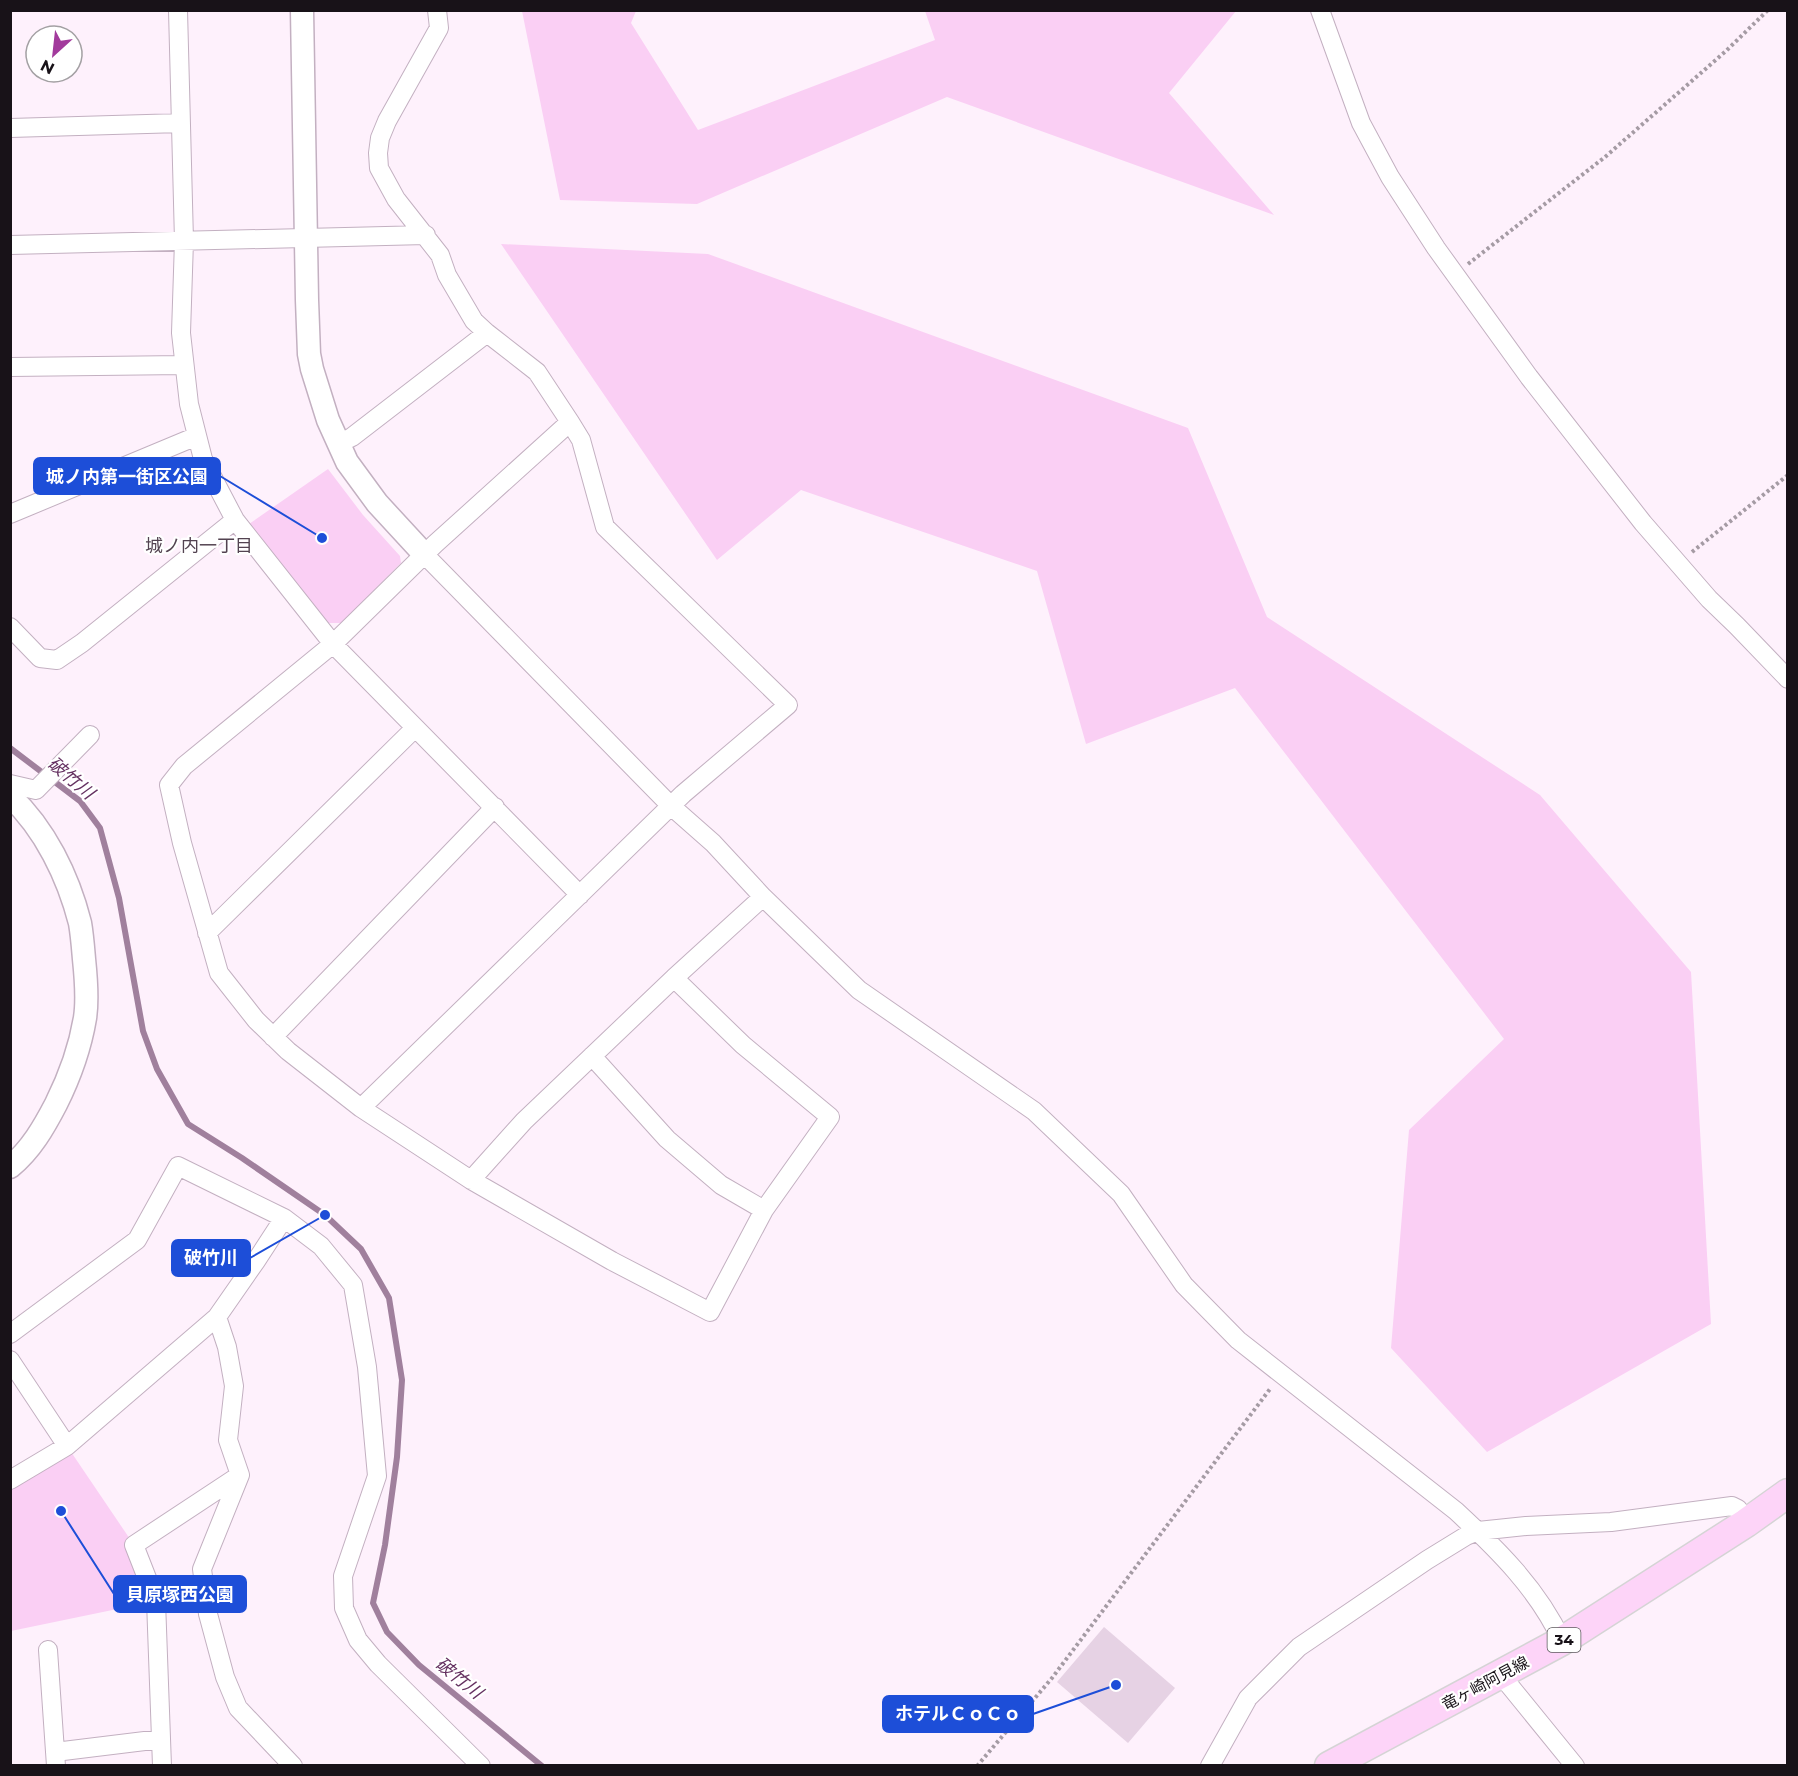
<svg xmlns="http://www.w3.org/2000/svg" width="1798" height="1776" font-family="Montserrat,'Noto Sans JP',sans-serif">
  <style>
    .green { fill: #facff4 }
    .lines { fill: none; stroke-linecap: round; stroke-linejoin: round }
    .stream { stroke: #a0809d; stroke-width: 6 }
    .building { fill: #e6d2e4 }
    .minor-casing { stroke: #c3b0c1; stroke-width: 20 }
    .tertiary-casing { stroke: #c3b0c1; stroke-width: 25 }
    .primary-casing { stroke: #d5d4d5; stroke-width: 31 }
    .path { stroke: #a59ba4; stroke-width: 4; stroke-dasharray: 3 3; stroke-linecap: butt }
    .minor { stroke: #fff; stroke-width: 18 }
    .tertiary { stroke: #fff; stroke-width: 22 }
    .primary { stroke: #fdd4f8; stroke-width: 28 }
    .labels { text-anchor: middle; stroke-width: 4.5; stroke-linejoin: round; paint-order: stroke }
    .shield { fill: #fff; stroke: #5d595d; stroke-width: 1.5 }
    .shield-label { font-size: 15px; font-weight: bold; fill: #181218 }
    .street-label { font-size: 16px; fill: #181218; stroke: #fff }
    .neighbourhood-label { font-size: 18px; fill: #534351; stroke: #fff }
    .water-label { font-size: 18px; font-style: italic; fill: #653161; stroke: #fff }
    .leader { fill: none; stroke: #1d4ed8; stroke-width: 2 }
    .callout-dot { fill: #1d4ed8; stroke: #fff; stroke-width: 2 }
    .callout { fill: #1d4ed8; stroke: #1d4ed8; stroke-width: 2 }
    .callout-label { font-size: 18px; text-anchor: middle; font-weight: bold; fill: #fff }
  </style>
  <rect width="100%" height="100%" fill="#fef1fc"/>
  <!-- green -->
  <path class="green" d="M 522,11 L 636,11 L 631,23 L 698,130 L 935,40 L 925,11 L 1236,11 L 1169,93 L 1274,215 L 947,97 L 697,204 L 560,200 Z
    M 501,244 L 708,254 L 1188,428 L 1267,617 L 1540,795 L 1691,972 L 1711,1324 L 1487,1452 L 1391,1348 L 1409,1130 L 1504,1039 L 1235,688 L 1086,744 L 1037,571 L 801,490 L 717,560 Z
    M 328,469 L 363,515 L 400,556 L 401,563 L 341,623 L 328,623 L 249,524 Z
    M 67,1446 L 134,1545 L 156,1601 L 11,1631 L 10,1478 Z"/>
  <g class="lines">
    <!-- stream -->
    <path class="stream" d="M 10,748 L 80,801 L 100,828 L 119,898 L 143,1031 L 157,1069 L 188,1124 L 242,1158 L 325,1215 L 361,1249 L 389,1298 L 402,1380 L 397,1457 L 385,1545 L 373,1603 L 387,1632 L 419,1665 L 542,1766"/>
  </g>
  <!-- building -->
  <path class="building" d="M 1104,1627 L 1175,1688 L 1128,1743 L 1057,1682 Z"/>
  <g class="lines">
    <defs>
      <path id="minor" d="M 178,10 L 184,241 L 181,333 L 189,404 L 203,459 L 235,520 L 333,644 L 580,895
        M 1320,10 L 1361,123 L 1390,177 L 1436,248 L 1529,377 L 1643,523 L 1709,599 L 1737,626 L 1788,679
        M 10,128 L 181,123
        M 10,245 L 426,235
        M 10,367 L 184,365
        M 570,422 L 435,544 L 333,644 L 184,766 L 169,785 L 182,843 L 219,973 L 256,1020 L 288,1051 L 361,1108 L 471,1180 L 612,1261 L 710,1312 L 764,1210 L 830,1117 L 743,1045 L 674,978
        M 338,444 L 352,437 L 487,333
        M 10,514 L 197,436
        M 424,554 L 671,806 L 713,843 L 763,897 L 859,990 L 1034,1111 L 1121,1194 L 1184,1285 L 1238,1340 L 1456,1511 C 1497,1549 1538,1589 1562,1641
        M 10,627 L 40,658 L 57,660 L 82,643 L 235,520
        M 10,784 L 36,790 L 90,735
        M 207,933 L 415,728
        M 273,1037 L 495,807
        M 592,1056 L 667,1139 L 721,1185 L 764,1210
        M 361,1108 L 683,794 L 788,705 L 605,527 L 581,440 L 570,422 L 537,372 L 487,333 L 474,321 L 447,275 L 440,255 L 396,199 L 379,168 L 378,153 L 380,138 L 387,121 L 439,28 L 437,10
        M 471,1180 L 524,1121 L 674,978 L 763,897
        M 217,1317 L 227,1347 L 234,1386 L 228,1440 L 240,1475 L 202,1569 L 208,1614 L 225,1677 L 238,1708 L 293,1766
        M 10,1334 L 137,1240 L 178,1166 L 284,1218 L 321,1246 L 353,1285 L 367,1367 L 377,1476 L 343,1576 L 344,1608 L 358,1640 L 378,1664 L 481,1766
        M 10,1360 L 67,1446
        M 10,1480 L 67,1446 L 217,1317 L 256,1261 L 284,1218
        M 48,1650 L 56,1766
        M 1501,1675 L 1575,1766
        M 55,1752 L 161,1739
        M 162,1766 L 156,1601 L 134,1545 L 240,1475
        M 1210,1766 L 1248,1698 L 1299,1647 L 1427,1560 L 1466,1536 L 1478,1531 L 1526,1526 L 1611,1522 L 1732,1506 L 1738,1509 L 1746,1523"/>
      <path id="tertiary" d="M 302,10 L 307,300 L 309,354 L 312,369 L 328,420 L 347,462 L 377,503 L 424,554
        M 10,796 C 45,829 68,876 80,923 C 82,934 83,947 84,959 C 86,978 88,999 85,1018 C 80,1048 69,1078 56,1104 C 44,1127 31,1150 10,1167"/>
      <path id="primary" d="M 1329,1766 L 1562,1641 L 1746,1523 L 1788,1493"/>
    </defs>
    <!-- minor casing -->
    <use href="#minor" class="minor-casing"/>
    <!-- tertiary casing -->
    <use href="#tertiary" class="tertiary-casing"/>
    <!-- primary casing -->
    <use href="#primary" class="primary-casing"/>
    <!-- path -->
    <path class="path" d="M 1468,264 L 1605,157 L 1726,51 L 1768,10
      M 1692,552 L 1788,475
      M 977,1766 L 1052,1678 L 1270,1389"/>
    <!-- minor -->
    <use href="#minor" class="minor"/>
    <!-- tertiary -->
    <use href="#tertiary" class="tertiary"/>
    <!-- primary -->
    <use href="#primary" class="primary"/>
  </g>
  <g class="labels">
    <!-- shield labels -->
    <rect class="shield" x="1547.5" y="1628" width="33" height="24" rx="4.5"/>
    <g class="shield-label">
      <text x="1564" y="1645">34</text>
    </g>
    <!-- street labels -->
    <g class="street-label">
      <text transform="translate(1485 1683) rotate(-28)" y="6">竜ヶ崎阿見線</text>
    </g>
    <!-- neighbourhood labels -->
    <g class="neighbourhood-label">
      <text x="199" y="552">城ノ内一丁目</text>
    </g>
    <!-- water labels -->
    <g class="water-label">
      <text transform="translate(71 778) rotate(40)" y="6">破竹川</text>
      <text transform="translate(459 1678) rotate(39)" y="6">破竹川</text>
    </g>
  </g>
  <!-- callouts -->
  <path class="leader" d="M322 538L220 476M325 1215L250 1258M61 1511L114 1594M1116 1685L1033 1714"/>
  <g class="callout-dot">
    <circle cx="322" cy="538" r="6"/>
    <circle cx="325" cy="1215" r="6"/>
    <circle cx="61" cy="1511" r="6"/>
    <circle cx="1116" cy="1685" r="6"/>
  </g>
  <g class="callout">
    <rect x="34" y="458" width="186" height="36" rx="6"/>
    <rect x="172" y="1240" width="78" height="36" rx="6"/>
    <rect x="114" y="1576" width="132" height="36" rx="6"/>
    <rect x="883" y="1696" width="150" height="36" rx="6"/>
  </g>
  <g class="callout-label">
    <text x="127" y="483">城ノ内第一街区公園</text>
    <text x="211" y="1264">破竹川</text>
    <text x="180" y="1601">貝原塚西公園</text>
    <text x="958" y="1720">ホテルＣｏＣｏ</text>
  </g>
  <!-- border -->
  <rect width="1798" height="1776" fill="none" stroke="#181218" stroke-width="24"/>
  <!-- north arrow -->
  <g transform="translate(54 54) rotate(207)"><circle r="28" fill="#ffffff" stroke="#a3a0a3" stroke-width="1.5"/>
  <path d="M0-4.5L10 22L0 15L-10 22Z" fill="#a23a9c"/>
  <text y="-9" font-size="16" font-weight="bold" text-anchor="middle" fill="#181218">N</text>
  </g>
</svg>
